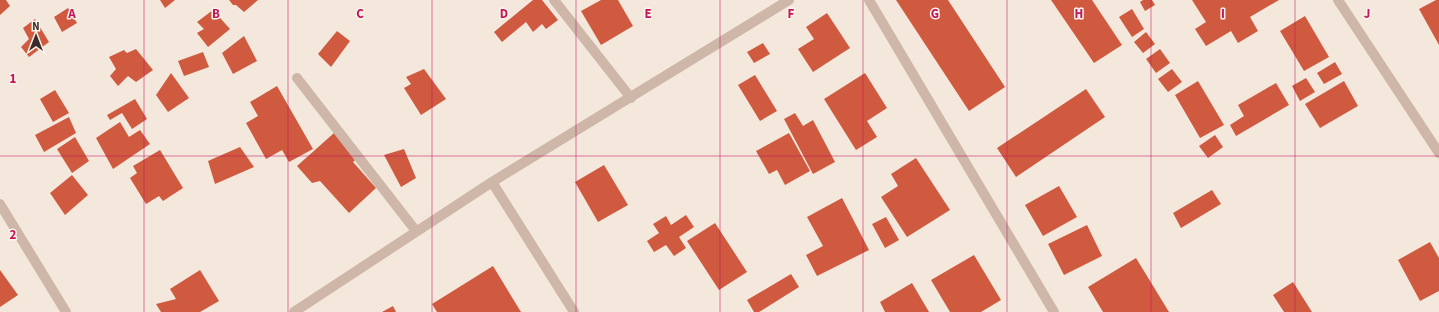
<svg xmlns="http://www.w3.org/2000/svg" width="1439" height="312" font-family="'Source Sans 3',sans-serif">
  <style>
    .building { fill: #cf5a40 }
    .lines { fill: none; stroke-linecap: round; stroke-linejoin: round }
    .street { stroke: #ceb7a8; stroke-width: 10 }
    .grid { fill: none; stroke: #c2185b; stroke-width: 1; stroke-opacity: 0.55 }
    .grid-label { font-size: 13px; text-anchor: middle; font-weight: bold; fill: #c2185b; stroke: #fbf2ea; stroke-width: 3; stroke-linejoin: round; paint-order: stroke }
  </style>
  <rect width="100%" height="100%" fill="#f4e8dd"/>
  <!-- building -->
  <path class="building" d="M 0,0 L 6,0 L 10,6 L 0,15 Z
    M 160,0 L 175,0 L 165,8 Z
    M 229,0 L 258,0 L 244,12 L 236,5 L 233,5 Z
    M 533,0 L 542,0 L 558,20 L 546,29 L 542,24 L 533,32 L 526,22 L 502,42 L 494,32 Z
    M 601,0 L 618,0 L 633,26 L 601,45 L 581,11 Z
    M 896,0 L 948,0 L 1005,87 L 969,111 Z
    M 1051,0 L 1092,0 L 1122,45 L 1094,63 Z
    M 1143,0 L 1152,0 L 1155,5 L 1145,11 L 1140,2 Z
    M 1192,0 L 1279,0 L 1250,17 L 1258,31 L 1238,43 L 1231,31 L 1206,46 L 1195,29 L 1206,22 Z
    M 1436,0 L 1439,0 L 1439,45 L 1419,9 Z
    M 68,8 L 77,23 L 62,32 L 54,17 Z
    M 1132,9 L 1144,29 L 1132,37 L 1119,17 Z
    M 213,10 L 230,29 L 208,47 L 197,33 L 204,29 L 197,22 Z
    M 827,13 L 850,48 L 813,72 L 798,49 L 814,39 L 806,27 Z
    M 1305,16 L 1329,57 L 1304,71 L 1280,31 Z
    M 35,19 L 49,42 L 29,57 L 21,47 L 29,39 L 23,28 Z
    M 337,31 L 350,41 L 331,67 L 318,54 Z
    M 1146,32 L 1155,44 L 1143,53 L 1134,42 Z
    M 244,36 L 257,61 L 233,74 L 222,53 Z
    M 763,43 L 770,54 L 754,63 L 747,52 Z
    M 136,49 L 153,70 L 136,82 L 128,76 L 118,86 L 110,76 L 116,69 L 109,57 L 124,50 L 127,53 Z
    M 1160,49 L 1170,63 L 1156,73 L 1146,59 Z
    M 203,52 L 209,67 L 184,76 L 178,61 Z
    M 1335,62 L 1342,74 L 1324,84 L 1317,73 Z
    M 424,69 L 446,99 L 421,115 L 404,88 L 411,84 L 406,77 Z
    M 1172,69 L 1182,82 L 1168,92 L 1158,79 Z
    M 171,73 L 189,98 L 168,112 L 156,95 Z
    M 865,73 L 887,108 L 867,121 L 877,137 L 856,150 L 824,99 Z
    M 755,75 L 777,111 L 760,121 L 738,85 Z
    M 1306,78 L 1315,92 L 1300,101 L 1292,86 Z
    M 1198,81 L 1224,125 L 1200,138 L 1175,95 Z
    M 1344,81 L 1358,106 L 1320,128 L 1305,104 Z
    M 1276,83 L 1289,105 L 1236,136 L 1230,125 L 1244,116 L 1238,105 Z
    M 277,86 L 313,149 L 289,162 L 282,150 L 266,159 L 246,123 L 258,116 L 250,102 Z
    M 1086,89 L 1105,117 L 1016,177 L 997,148 Z
    M 55,90 L 69,113 L 53,122 L 40,99 Z
    M 135,99 L 147,119 L 132,129 L 122,113 L 110,120 L 107,115 Z
    M 795,113 L 803,126 L 813,120 L 835,162 L 813,174 L 784,119 Z
    M 69,117 L 76,133 L 44,152 L 35,135 Z
    M 120,122 L 129,137 L 140,130 L 150,144 L 113,169 L 96,138 Z
    M 334,133 L 356,159 L 353,162 L 376,188 L 349,213 L 320,181 L 312,183 L 297,166 Z
    M 789,133 L 810,171 L 785,185 L 777,170 L 769,174 L 756,151 Z
    M 1215,135 L 1223,147 L 1208,158 L 1199,146 Z
    M 75,137 L 89,161 L 72,173 L 57,149 Z
    M 240,147 L 254,167 L 215,184 L 208,161 Z
    M 404,149 L 416,178 L 401,187 L 384,155 Z
    M 160,150 L 183,188 L 163,201 L 159,196 L 146,204 L 130,178 L 137,173 L 133,166 Z
    M 916,158 L 950,210 L 907,237 L 881,197 L 898,186 L 891,174 Z
    M 604,165 L 628,205 L 598,222 L 575,182 Z
    M 72,175 L 88,195 L 65,215 L 50,193 Z
    M 1059,186 L 1077,217 L 1043,236 L 1025,205 Z
    M 1212,190 L 1221,204 L 1181,228 L 1173,213 Z
    M 842,198 L 869,250 L 817,276 L 806,255 L 823,246 L 807,217 Z
    M 686,215 L 694,227 L 679,237 L 686,248 L 674,256 L 666,245 L 654,252 L 647,241 L 659,233 L 653,224 L 666,216 L 671,225 Z
    M 886,217 L 899,240 L 885,248 L 872,224 Z
    M 715,223 L 747,272 L 719,290 L 687,241 Z
    M 1087,225 L 1102,256 L 1064,275 L 1048,244 Z
    M 1430,242 L 1439,258 L 1439,291 L 1420,301 L 1398,260 Z
    M 974,255 L 1001,300 L 981,312 L 950,312 L 931,280 Z
    M 1136,258 L 1169,312 L 1103,312 L 1088,287 Z
    M 493,266 L 521,312 L 437,312 L 432,304 Z
    M 0,270 L 18,295 L 0,307 Z
    M 200,270 L 219,301 L 200,312 L 161,312 L 156,304 L 176,299 L 170,289 Z
    M 791,274 L 799,287 L 759,312 L 754,312 L 747,300 Z
    M 1293,282 L 1312,312 L 1284,312 L 1273,295 Z
    M 912,283 L 929,312 L 885,312 L 880,302 Z
    M 393,306 L 396,312 L 382,312 Z"/>
  <g class="lines">
    <!-- street -->
    <path class="street" d="M 554,0 L 631,98
      M 869,0 L 1054,312
      M 1338,0 L 1439,153
      M 297,78 L 416,231
      M 492,182 L 574,312
      M 0,204 L 66,312
      M 294,312 L 492,182 L 789,0"/>
  </g>
  <!-- grid -->
  <path class="grid" d="M 144,0 L 144,312M 288,0 L 288,312M 432,0 L 432,312M 576,0 L 576,312M 720,0 L 720,312M 863,0 L 863,312M 1007,0 L 1007,312M 1151,0 L 1151,312M 1295,0 L 1295,312M 0,156 L 1439,156"/>
  <g class="grid-label">
    <text x="72" y="18">A</text>
    <text x="216" y="18">B</text>
    <text x="360" y="18">C</text>
    <text x="504" y="18">D</text>
    <text x="648" y="18">E</text>
    <text x="791" y="18">F</text>
    <text x="935" y="18">G</text>
    <text x="1079" y="18">H</text>
    <text x="1223" y="18">I</text>
    <text x="1367" y="18">J</text>
    <text x="13" y="83">1</text>
    <text x="13" y="239">2</text>
  </g>
  <!-- north arrow -->
  <g transform="translate(36 36)" stroke="#fbf2ea" stroke-width="3" paint-order="stroke">
  <path d="M0-3L7 15L0 10L-7 15Z" fill="#3a2d29"/>
  <text y="-6" font-size="11" font-weight="bold" text-anchor="middle" fill="#3a2d29">N</text>
  </g>
</svg>
